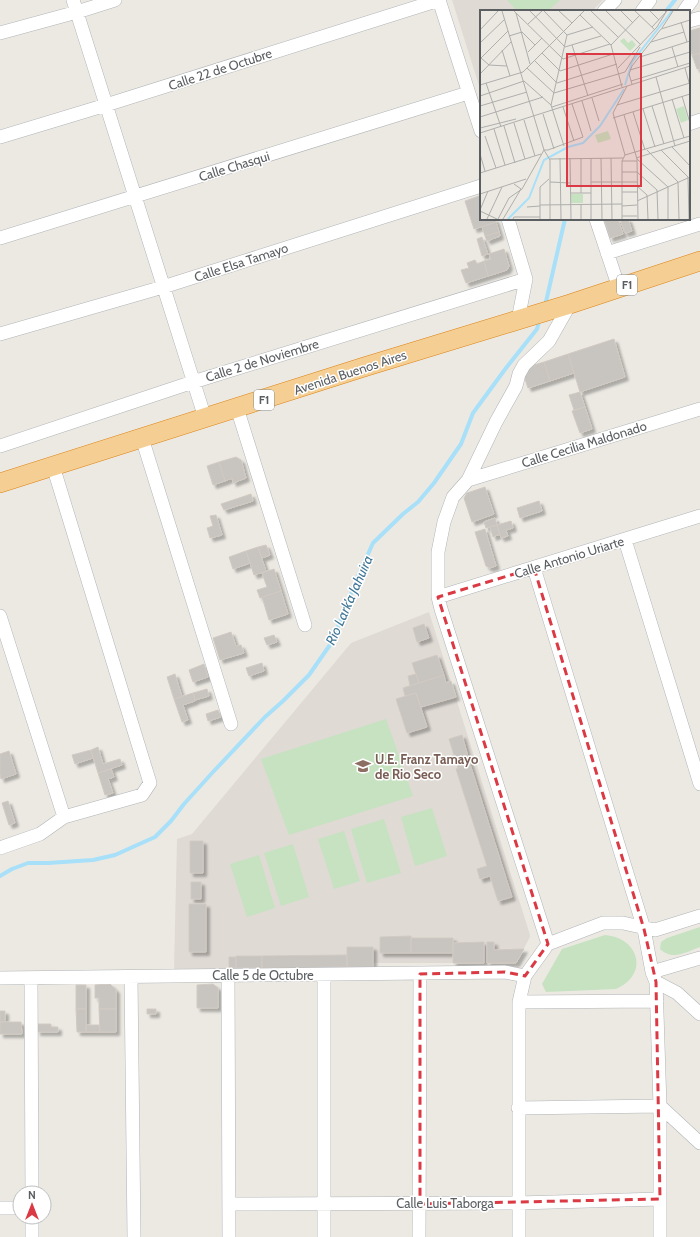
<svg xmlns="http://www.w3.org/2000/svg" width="700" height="1237" font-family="Cabin,sans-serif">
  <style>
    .education { fill: #dfdad4 }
    .green { fill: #c6e2c1 }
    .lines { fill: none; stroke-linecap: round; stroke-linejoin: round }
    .stream { stroke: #a7e0f8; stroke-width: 4 }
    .building { fill: #c8c4c0; stroke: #d1cac2; filter: url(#shadow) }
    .minor-casing { stroke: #b0b4b7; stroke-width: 14 }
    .highway-casing { stroke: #de8111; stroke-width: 20 }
    .minor { stroke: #fff; stroke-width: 13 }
    .highway { stroke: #f4ce92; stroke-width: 19 }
    .marked { fill: none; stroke: #db3a44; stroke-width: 3; stroke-dasharray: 8 5; stroke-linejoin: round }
    .labels { text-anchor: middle; stroke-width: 3; stroke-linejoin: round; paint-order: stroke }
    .shield { fill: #fff; stroke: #8c8f91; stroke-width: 1 }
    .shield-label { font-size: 12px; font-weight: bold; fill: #5b5f62 }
    .street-label { font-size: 13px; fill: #5b5f62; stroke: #fff }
    .education-label { font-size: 13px; font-weight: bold; fill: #785e54; stroke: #fff; text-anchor: start }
    .water-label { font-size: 14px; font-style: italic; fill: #407797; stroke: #fff }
    .inset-river { fill: none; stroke: #a7e0f8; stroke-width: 2 }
    .inset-road { fill: none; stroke: #aeaeab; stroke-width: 1 }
    .view { fill: #db3a44; fill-opacity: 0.15; stroke: #db3a44; stroke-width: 2 }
    .inset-edge { fill: none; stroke: #5b5f62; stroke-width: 2 }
  </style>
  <defs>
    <filter id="shadow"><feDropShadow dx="3.5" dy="3.5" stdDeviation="1" flood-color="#0004"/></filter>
  </defs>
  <rect width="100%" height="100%" fill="#ece9e3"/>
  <!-- education -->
  <path class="education" d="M 452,0 L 603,0 L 592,11 L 481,11 L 481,92 Z
    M 429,612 L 530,935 L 530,937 L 516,963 L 374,963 L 373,967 L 174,969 L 177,839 L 192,834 L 351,643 Z"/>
  <!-- green -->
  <path class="green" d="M 507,0 L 560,0 L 548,11 L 517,11 Z
    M 386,719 L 413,796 L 289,835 L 261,759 Z
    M 432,808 L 447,856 L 415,866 L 401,817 Z
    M 384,819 L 401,873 L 367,883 L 351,829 Z
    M 344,831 L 360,881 L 334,889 L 318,839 Z
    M 293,844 L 309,897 L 281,906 L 264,853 Z
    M 259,855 L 275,908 L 247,917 L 230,864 Z
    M 700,927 L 700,947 C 686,952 672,961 660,949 L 661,942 L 667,938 Z
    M 605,935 C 640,938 649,975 616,989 L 546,992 L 542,984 L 562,949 Z"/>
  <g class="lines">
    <!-- stream -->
    <path class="stream" d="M 666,11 L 675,0
      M 545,306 L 565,219
      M 0,876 L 12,869 L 28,863 L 48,863 L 93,860 L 115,855 L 155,837 L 171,821 L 184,804 L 213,772 L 265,717 L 283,701 L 309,675 L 332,642 L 358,576 L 373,543 L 403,514 L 418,502 L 434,483 L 461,444 L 473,413 L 506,368 L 537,329 L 540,318"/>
  </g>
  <!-- building -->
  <path class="building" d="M 700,28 L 700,53 L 692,55 L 689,44 L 689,31 Z
    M 700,53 L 700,69 L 697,69 L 692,55 Z
    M 479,196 L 481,202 L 481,219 L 495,219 L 496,222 L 474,229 L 465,201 Z
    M 604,219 L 618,219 L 623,234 L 610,238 Z
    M 620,219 L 628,219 L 632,231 L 625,233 Z
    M 496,222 L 499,232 L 485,236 L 482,227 Z
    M 499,232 L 500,236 L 487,241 L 485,236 Z
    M 482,237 L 488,254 L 482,256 L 477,239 Z
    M 504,249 L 509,266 L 507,270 L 488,276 L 484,261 L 491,259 L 489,254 Z
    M 475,260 L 477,264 L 484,261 L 488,276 L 466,283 L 461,270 L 469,268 L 467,263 Z
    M 614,339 L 625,377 L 580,392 L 568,354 Z
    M 568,354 L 574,373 L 550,381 L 544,362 Z
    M 544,362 L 550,381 L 528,388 L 523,373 L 527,367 Z
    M 580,392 L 585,407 L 574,410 L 569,395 Z
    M 585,407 L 592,429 L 580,433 L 572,411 Z
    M 236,457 L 241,460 L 246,478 L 233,483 L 232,478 L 225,481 L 219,462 Z
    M 219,462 L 225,481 L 213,485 L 207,466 Z
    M 485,487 L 494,514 L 472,522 L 464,498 L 467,493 Z
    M 251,494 L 253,501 L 224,510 L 221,504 Z
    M 539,501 L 542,511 L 520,518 L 517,508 Z
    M 216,515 L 222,535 L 210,538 L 207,528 L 213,526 L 210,516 Z
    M 495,518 L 497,525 L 486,528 L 484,522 Z
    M 511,521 L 513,528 L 506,530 L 508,536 L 501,538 L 497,525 Z
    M 497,525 L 500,534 L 493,537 L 490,527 Z
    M 485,529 L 496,566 L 490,568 L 486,566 L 475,532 Z
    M 266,545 L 270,555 L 262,558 L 258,547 Z
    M 258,547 L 266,571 L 254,575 L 246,551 Z
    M 246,551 L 250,563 L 233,569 L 229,557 Z
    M 274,569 L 281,591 L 260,598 L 257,590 L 267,587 L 262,573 Z
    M 281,591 L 288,614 L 269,620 L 262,597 Z
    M 424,624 L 429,638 L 417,642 L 413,628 Z
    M 231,632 L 236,646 L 241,645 L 244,653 L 220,660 L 213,638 Z
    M 274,635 L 277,642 L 267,645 L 264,638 Z
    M 437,655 L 444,675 L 419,683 L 412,663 Z
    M 262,663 L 264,671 L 249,676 L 246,668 Z
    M 204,664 L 208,677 L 193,682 L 189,670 Z
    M 175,674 L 182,697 L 174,699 L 167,677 Z
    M 416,674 L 419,683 L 410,686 L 408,676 Z
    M 444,675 L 446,683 L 451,681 L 456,697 L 421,707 L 416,693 L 405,696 L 403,688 Z
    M 207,689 L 209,696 L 195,700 L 193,693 Z
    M 193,693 L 195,701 L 183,705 L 188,720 L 182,722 L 174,699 Z
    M 416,693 L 427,727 L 407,733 L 396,699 Z
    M 218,710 L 221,717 L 208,721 L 206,714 Z
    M 462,735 L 470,764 L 458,768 L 449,739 Z
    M 98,747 L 103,764 L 120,759 L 122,765 L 98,773 L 91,750 Z
    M 91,750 L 93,758 L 75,764 L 72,755 Z
    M 9,751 L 16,774 L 1,779 L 0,774 L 0,754 Z
    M 470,764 L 512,897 L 498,901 L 490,876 L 480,879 L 477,869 L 487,866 L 456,769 Z
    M 111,769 L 114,777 L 108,779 L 113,793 L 105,795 L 98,773 Z
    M 8,801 L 15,823 L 9,825 L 2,803 Z
    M 190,841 L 203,841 L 203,873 L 190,873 Z
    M 191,882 L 201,882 L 201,899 L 191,899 Z
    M 189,904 L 206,904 L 206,952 L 189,952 Z
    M 411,936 L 411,953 L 380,953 L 380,937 Z
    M 411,938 L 453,938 L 453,953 L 411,953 Z
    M 484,942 L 484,963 L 453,963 L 453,943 Z
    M 487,942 L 494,942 L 494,950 L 524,949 L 516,963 L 487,963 Z
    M 347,947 L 373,947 L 373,967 L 347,967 Z
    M 347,955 L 347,967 L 262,968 L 262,956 Z
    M 236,956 L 262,956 L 262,968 L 236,968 Z
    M 229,957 L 236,957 L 236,968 L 229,968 Z
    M 110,984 L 116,990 L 116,1009 L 99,1009 L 99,998 L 95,998 L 95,985 Z
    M 213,984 L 218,988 L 218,1008 L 197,1008 L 197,985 Z
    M 76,985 L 86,985 L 86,1009 L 76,1009 Z
    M 76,1009 L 86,1009 L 86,1032 L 77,1032 Z
    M 99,1009 L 116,1009 L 116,1032 L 100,1032 Z
    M 147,1009 L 156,1009 L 156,1014 L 147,1014 Z
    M 0,1011 L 5,1011 L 5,1022 L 0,1022 Z
    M 0,1022 L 21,1022 L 22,1034 L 0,1034 Z
    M 37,1024 L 51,1024 L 51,1027 L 58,1027 L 58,1032 L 37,1032 Z
    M 86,1025 L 99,1025 L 100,1032 L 86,1032 Z"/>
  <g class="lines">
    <defs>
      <path id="minor" d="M 73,0 L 205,418
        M 604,11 L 615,0
        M 642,11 L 650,0
        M 684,11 L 692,0
        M 689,21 L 700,18
        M 0,33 L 77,12 L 115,0
        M 689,124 L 700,120
        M 0,137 L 106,105 L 439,0 L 481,131
        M 508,219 L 526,279 L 518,320
        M 596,219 L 619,288
        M 0,238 L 468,93
        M 607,253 L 700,224
        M 0,334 L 163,287 L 481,186
        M 237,408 L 305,625
        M 142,438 L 231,724
        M 0,446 L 193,382 L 526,279
        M 468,480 L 700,409
        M 625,540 L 700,784
        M 534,568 L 644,929 L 652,972 L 656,982 L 660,1106 L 660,1237
        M 438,597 L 700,516
        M 0,616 L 64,817
        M 0,848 L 40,834 L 64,817 L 142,795 L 150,783 L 53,466
        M 548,944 L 441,609 L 438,597 L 438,552 L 444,522 L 453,497 L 468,480 L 496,422 L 516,386 L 519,374 L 524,365 L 549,341 L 570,304
        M 652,972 L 700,958
        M 228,975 L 229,1237
        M 324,975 L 324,1237
        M 131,977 L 134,1237
        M 0,978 L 505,972 L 525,976
        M 31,978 L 32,1193
        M 656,982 L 677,993 L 700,1014
        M 519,1002 L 657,1001
        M 518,1108 L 660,1106 L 700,1143
        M 229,1204 L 518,1203 L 660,1199
        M 0,1208 L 20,1208
        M 32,1217 L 32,1237
        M 419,1237 L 420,974
        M 519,1237 L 519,1002 L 525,976 L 548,944 L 603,923 L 623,923 L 655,930 L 700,916"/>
      <path id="highway" d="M 0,483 L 364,367 L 570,304 L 700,261"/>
    </defs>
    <!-- minor casing -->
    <use href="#minor" class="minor-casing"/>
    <!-- highway casing -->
    <use href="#highway" class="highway-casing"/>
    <!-- minor -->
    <use href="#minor" class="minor"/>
    <!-- highway -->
    <use href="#highway" class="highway"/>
  </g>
  <!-- marked area -->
  <path class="marked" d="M 534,568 L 644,929 L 656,982 L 660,1199 L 420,1204 L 420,974 L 505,972 L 525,976 L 548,944 L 438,597 Z"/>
  <!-- icons -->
  <defs>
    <symbol id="school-bare" viewBox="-9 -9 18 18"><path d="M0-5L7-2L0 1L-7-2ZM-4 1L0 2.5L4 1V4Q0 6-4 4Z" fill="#8d6e63" stroke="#fff" stroke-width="2.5" paint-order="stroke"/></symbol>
  </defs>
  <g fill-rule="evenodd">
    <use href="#school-bare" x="352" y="755" width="22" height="22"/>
  </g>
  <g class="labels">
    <!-- shield labels -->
    <g class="shield">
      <rect x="617" y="275" width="20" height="20" rx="3"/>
      <rect x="254" y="390" width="20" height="20" rx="3"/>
    </g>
    <g class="shield-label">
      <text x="627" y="289">F1</text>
      <text x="264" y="404">F1</text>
    </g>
    <!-- street labels -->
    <g class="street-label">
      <text transform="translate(220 69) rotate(-18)" y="5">Calle 22 de Octubre</text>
      <text transform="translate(234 166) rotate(-17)" y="5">Calle Chasqui</text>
      <text transform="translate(241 262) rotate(-18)" y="5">Calle Elsa Tamayo</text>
      <text transform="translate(262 360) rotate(-17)" y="5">Calle 2 de Noviembre</text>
      <text transform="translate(350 372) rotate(-18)" y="5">Avenida Buenos Aires</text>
      <text transform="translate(584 444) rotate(-17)" y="5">Calle Cecilia Maldonado</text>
      <text transform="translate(569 557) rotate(-17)" y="5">Calle Antonio Uriarte</text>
      <text x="263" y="980">Calle 5 de Octubre</text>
      <text x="445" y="1208">Calle Luis Taborga</text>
    </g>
    <!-- education labels -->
    <g class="education-label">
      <text x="375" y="764">U.E. Franz Tamayo<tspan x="375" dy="15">de Rio Seco</tspan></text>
    </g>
    <!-- water labels -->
    <g class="water-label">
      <text transform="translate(349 600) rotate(-66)" y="5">Río Lark’a Jahuira</text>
    </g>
  </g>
  <!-- overview -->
  <g transform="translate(480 10)">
    <rect width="210" height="210" fill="#ece9e3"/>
    <path d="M 144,28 L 148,33 L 152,30 L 156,35 L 150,41 L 140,31 ZM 204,96 L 208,110 L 201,113 L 196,99 ZM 128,121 L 131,129 L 118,133 L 115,125 ZM 91,184 L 103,184 L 103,193 L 91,193 Z" fill="#c6e2c1"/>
    <path class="inset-river" d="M 145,75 L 152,52 L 192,1M 28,209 L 49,188 L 64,150 L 88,137 L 103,133 L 120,116 L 144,79"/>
    <path class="inset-road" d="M 34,1 L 83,49 L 130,34M 50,1 L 85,37 L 121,26M 64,1 L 87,25 L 71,95 L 84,136M 79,1 L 92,13M 111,1 L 138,27M 126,1 L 161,35M 141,1 L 153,13M 155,1 L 175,20M 170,1 L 179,10M 36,3 L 50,54M 100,5 L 131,35 L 142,77M 201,12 L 207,32M 48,14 L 62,1M 172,17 L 187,1M 182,18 L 193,1M 0,20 L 18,1M 87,25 L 113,17M 29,26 L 42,22 L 55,35M 171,32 L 204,22M 0,33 L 25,9M 92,35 L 108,86M 131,35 L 160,5M 192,37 L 198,57M 22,40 L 30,66M 48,42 L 62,28M 62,43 L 80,61 L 133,44M 160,47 L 210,31M 1,48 L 9,55 L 27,56M 0,49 L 28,21M 54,50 L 77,73 L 137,54M 47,58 L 74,83 L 145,62 L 160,37M 138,58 L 177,17 L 186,2 L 185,1M 205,58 L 210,76M 150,60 L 210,42M 0,64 L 31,32M 176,67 L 195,136M 151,71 L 210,53M 6,73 L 21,117M 152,74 L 149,64 L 152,56 L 181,19 L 210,10M 0,75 L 43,62 L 104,1M 0,86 L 44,71 L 71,95M 202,86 L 210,113M 112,88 L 119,111M 192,89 L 204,128M 102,91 L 111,121M 137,95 L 210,73M 0,96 L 47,82M 172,96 L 184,134M 72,97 L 143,74M 83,97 L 94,131M 163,99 L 175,137M 153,102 L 165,140M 63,104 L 74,139M 144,105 L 157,149 L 158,209M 0,107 L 63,87M 133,108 L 210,84M 44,110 L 55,146M 34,113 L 45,149M 24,116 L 35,153M 0,118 L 36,109M 14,119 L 25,155M 0,123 L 210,56M 5,126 L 16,158M 192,137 L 210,156M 167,140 L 198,172 L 199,209M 181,140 L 208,167 L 209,209M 0,144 L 5,161M 145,145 L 133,103 L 147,76M 80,148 L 81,209M 90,148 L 91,209M 101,148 L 101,183M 111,148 L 111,209M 121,148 L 122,209M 131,148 L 132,209M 156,148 L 210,131M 70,149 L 143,148M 157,149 L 188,177 L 188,209M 142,151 L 157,151M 142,162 L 157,162 L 177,180 L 178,209M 0,163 L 61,144M 70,172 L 90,173M 111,172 L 157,172M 157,176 L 167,185 L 168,209M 142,182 L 157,182M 90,183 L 111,183M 0,184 L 46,169M 157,191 L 210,167M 101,194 L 101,209M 60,195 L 142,194M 142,196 L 157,195M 47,197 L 60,196M 0,200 L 8,181M 0,201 L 17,209M 142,206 L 157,206M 7,209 L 22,177M 18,209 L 29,188 L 42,179 L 64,140 L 22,1M 23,209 L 41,179 L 34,174M 33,209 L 34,207 L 60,207M 60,209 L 60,177 L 69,169M 70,209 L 70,150 L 64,140 L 68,140 L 103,127 L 92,94M 142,209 L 142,151 L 145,145 L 210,126"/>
    <path class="view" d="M 87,44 L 161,44 L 161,176 L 87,176 Z"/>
    <rect width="210" height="210" class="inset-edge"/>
  </g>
  <!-- north arrow -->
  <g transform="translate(32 1205)"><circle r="19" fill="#ffffff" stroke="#bdbfc0"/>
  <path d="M0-3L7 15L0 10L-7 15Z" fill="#db3a44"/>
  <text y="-6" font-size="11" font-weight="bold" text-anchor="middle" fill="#5b5f62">N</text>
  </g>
</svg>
